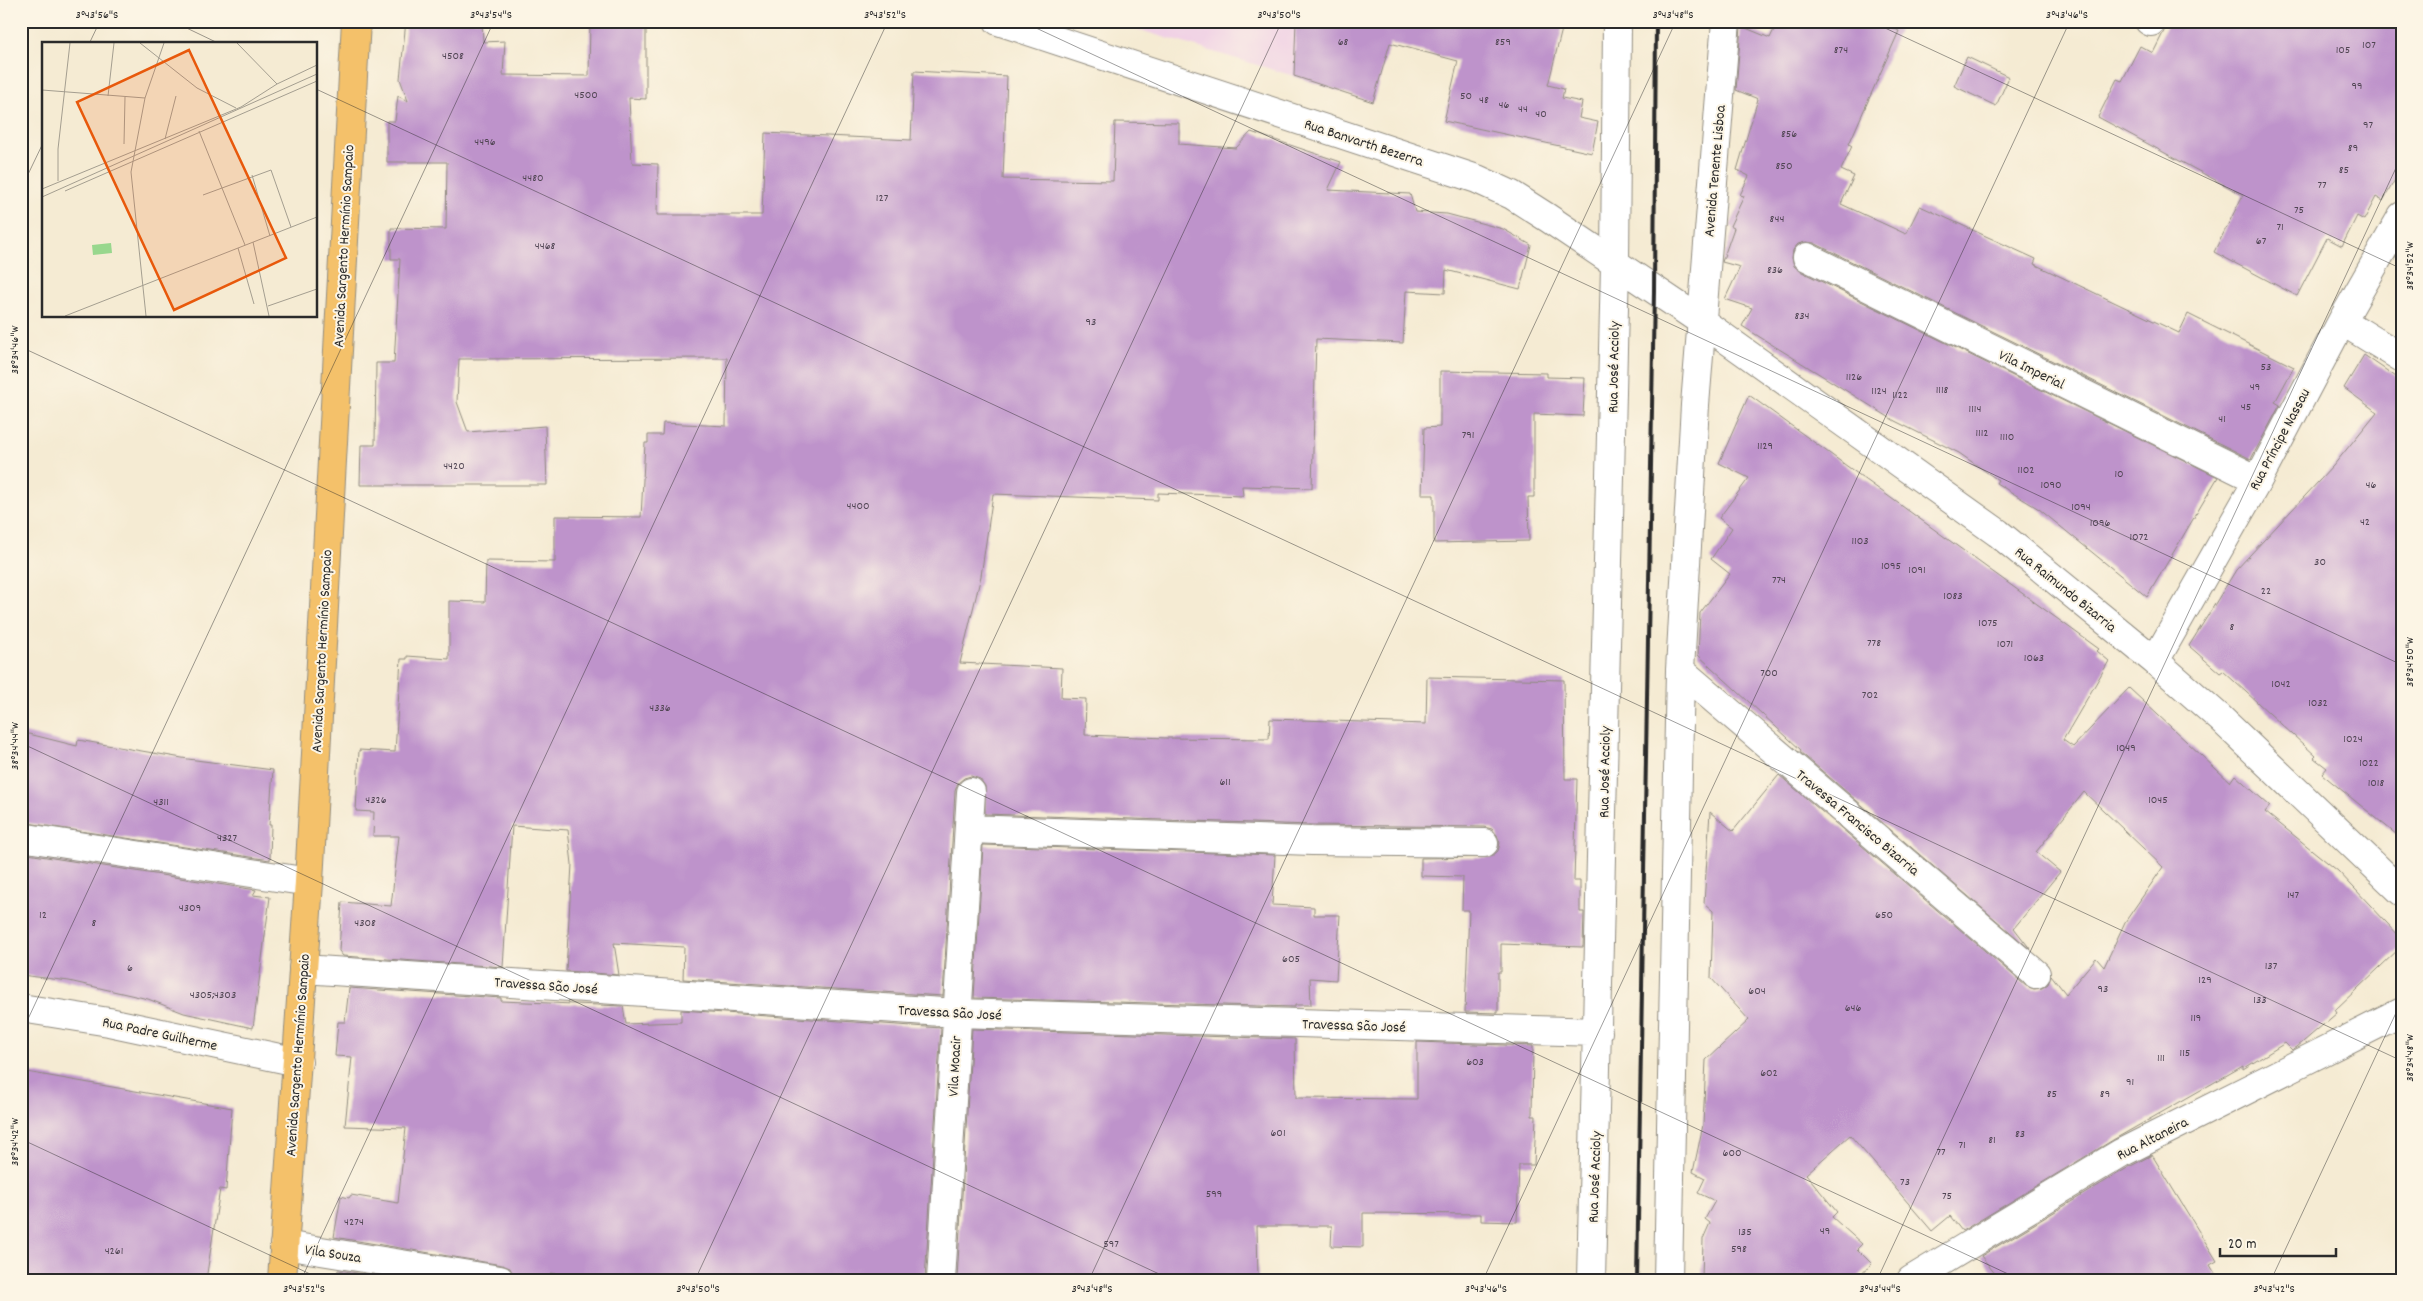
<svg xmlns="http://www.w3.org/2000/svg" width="2423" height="1301" font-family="Dekko,sans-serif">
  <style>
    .built { fill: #f0d0e5 }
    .building { fill: #be93cb }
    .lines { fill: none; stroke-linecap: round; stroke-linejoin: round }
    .minor-casing { stroke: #908b7f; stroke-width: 30 }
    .major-casing { stroke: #908b7f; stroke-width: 30 }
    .minor { stroke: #fff; stroke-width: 28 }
    .major { stroke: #f4c16a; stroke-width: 28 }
    .rail { stroke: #2b2b2b; stroke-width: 4 }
    .ticks { fill: none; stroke: #2b2b2b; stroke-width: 1; stroke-opacity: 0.45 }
    .labels { text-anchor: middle; stroke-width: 4; stroke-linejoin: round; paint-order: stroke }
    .number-label { font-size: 12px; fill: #504553 }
    .street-label { font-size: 15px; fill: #2b2b2b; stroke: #fcf5e5 }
    .inset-road { fill: none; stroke: #a49e90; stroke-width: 1 }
    .view { fill: #e8590c; fill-opacity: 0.15; stroke: #e8590c; stroke-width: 2.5 }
    .inset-edge { fill: none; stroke: #2b2b2b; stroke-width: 2.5 }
    .neatline { fill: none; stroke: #2b2b2b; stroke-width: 2 }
    .ticks-label { font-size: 12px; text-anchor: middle; fill: #2b2b2b }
  </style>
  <rect width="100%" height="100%" fill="#fcf5e5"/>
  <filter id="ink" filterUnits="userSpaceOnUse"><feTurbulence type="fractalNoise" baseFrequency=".02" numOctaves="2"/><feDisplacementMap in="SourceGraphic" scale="10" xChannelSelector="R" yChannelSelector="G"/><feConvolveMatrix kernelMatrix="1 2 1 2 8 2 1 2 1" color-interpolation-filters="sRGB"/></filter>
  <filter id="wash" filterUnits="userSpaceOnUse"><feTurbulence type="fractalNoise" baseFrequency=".0096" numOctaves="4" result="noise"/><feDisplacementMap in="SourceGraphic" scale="20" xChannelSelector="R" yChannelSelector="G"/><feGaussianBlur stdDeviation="1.12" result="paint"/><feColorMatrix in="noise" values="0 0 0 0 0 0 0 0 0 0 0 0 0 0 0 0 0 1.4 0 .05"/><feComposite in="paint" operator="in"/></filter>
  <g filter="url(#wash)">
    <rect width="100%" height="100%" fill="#f5ebd3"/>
    <!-- built -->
    <path class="built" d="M 1126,21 L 1296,21 L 1294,76 L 1126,26 Z"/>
    <g id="blocks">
      <!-- building -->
      <path class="building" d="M 406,21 L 482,21 L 483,42 L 505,41 L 503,75 L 589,76 L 590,21 L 646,21 L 646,99 L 629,98 L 632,163 L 658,164 L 657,215 L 762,215 L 765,133 L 911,140 L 914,71 L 1007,76 L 1003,179 L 1113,181 L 1115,122 L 1179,123 L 1179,144 L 1236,148 L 1251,132 L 1341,162 L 1328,190 L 1410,194 L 1415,212 L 1447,214 L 1503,229 L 1531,245 L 1520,289 L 1446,270 L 1445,293 L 1406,291 L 1403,343 L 1316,339 L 1312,488 L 1242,486 L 1243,496 L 1158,493 L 1158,500 L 993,494 L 981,576 L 960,663 L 1062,668 L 1061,698 L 1086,699 L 1085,735 L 1167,738 L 1269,739 L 1270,719 L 1426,724 L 1427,677 L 1564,680 L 1565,779 L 1577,779 L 1574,881 L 1580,881 L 1580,912 L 1584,912 L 1583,947 L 1501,944 L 1501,972 L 1498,972 L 1498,1013 L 1465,1012 L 1469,910 L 1462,910 L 1463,877 L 1421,876 L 1421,858 L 1491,857 L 1498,851 L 1500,843 L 1497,835 L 1492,829 L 1484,827 L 1312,825 L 985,814 L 985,786 L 980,779 L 971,776 L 964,778 L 958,783 L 955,791 L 943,996 L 683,979 L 684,947 L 614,943 L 619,975 L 566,971 L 572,864 L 568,830 L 512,826 L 503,967 L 343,956 L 339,951 L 342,902 L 391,906 L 399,836 L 373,836 L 374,812 L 356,811 L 359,750 L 395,752 L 401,659 L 407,659 L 407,656 L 449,659 L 449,601 L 485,602 L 486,561 L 555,562 L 555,516 L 641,517 L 645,443 L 648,443 L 648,435 L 662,435 L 663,423 L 726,426 L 727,358 L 459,359 L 457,402 L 468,432 L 545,426 L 547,485 L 360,485 L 361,445 L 375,445 L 376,363 L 394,363 L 400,259 L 391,259 L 391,228 L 446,229 L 447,162 L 387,162 L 387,121 L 395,121 L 398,96 L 408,101 L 400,79 Z
        M 1296,21 L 1564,21 L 1548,85 L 1564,89 L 1562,98 L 1582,102 L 1579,118 L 1598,122 L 1592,153 L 1444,121 L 1458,61 L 1390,43 L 1373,102 L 1294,76 Z
        M 1778,21 L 1879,21 L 1899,31 L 1849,144 L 1852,146 L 1841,170 L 1854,176 L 1841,204 L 1906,234 L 1920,206 L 2036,259 L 2034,264 L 2179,333 L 2188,314 L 2294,367 L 2275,402 L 2280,405 L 2251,459 L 1814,243 L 1806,242 L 1798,244 L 1793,250 L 1792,258 L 1794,266 L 1800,271 L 2218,477 L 2147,597 L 2039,509 L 1996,483 L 1998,480 L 1959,453 L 1895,421 L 1742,326 L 1752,308 L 1725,299 L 1740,267 L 1722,262 L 1734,228 L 1730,226 L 1744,196 L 1740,195 L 1749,176 L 1737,170 L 1758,99 L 1736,90 L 1741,26 L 1770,38 Z
        M 2169,21 L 2402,21 L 2402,167 L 2383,201 L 2376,197 L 2364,220 L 2357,216 L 2342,246 L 2327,238 L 2297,296 L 2214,252 L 2243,195 L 2098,117 L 2117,79 L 2122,81 L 2140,46 L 2153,53 Z
        M 1967,57 L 2009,77 L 1996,106 L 1954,86 Z
        M 2364,355 L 2402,381 L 2402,839 L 2322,774 L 2327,768 L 2314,758 L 2316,756 L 2223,671 L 2220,673 L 2189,646 L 2236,570 L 2333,466 L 2377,412 L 2344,388 Z
        M 1440,371 L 1547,373 L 1547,377 L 1585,378 L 1583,416 L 1534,414 L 1534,497 L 1528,497 L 1529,541 L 1434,543 L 1434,495 L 1422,495 L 1424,428 L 1440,427 Z
        M 1749,395 L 2099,649 L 2097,651 L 2109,661 L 2063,740 L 2073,747 L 2129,688 L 2230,782 L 2235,775 L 2270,806 L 2265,812 L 2338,871 L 2402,939 L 2402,946 L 2335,1010 L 2337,1013 L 2297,1047 L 2292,1050 L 2285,1043 L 2243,1069 L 2243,1066 L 2113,1140 L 1962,1231 L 1950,1216 L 1932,1231 L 1850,1135 L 1806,1174 L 1837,1212 L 1832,1217 L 1862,1244 L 1857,1249 L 1872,1264 L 1855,1280 L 1702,1280 L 1703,1239 L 1710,1223 L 1705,1219 L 1715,1201 L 1698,1193 L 1705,1178 L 1693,1172 L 1703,1125 L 1706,1060 L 1749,1020 L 1711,978 L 1713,911 L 1704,903 L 1710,812 L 1733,831 L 1779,775 L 2026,986 L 2034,989 L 2042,988 L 2048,984 L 2051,975 L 2066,994 L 2096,958 L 2104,967 L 2125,922 L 2163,867 L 2084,792 L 2036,852 L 2060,872 L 2014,928 L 2031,950 L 1800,752 L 1801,750 L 1698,655 L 1700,613 L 1730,574 L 1711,559 L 1732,528 L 1719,518 L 1749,478 L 1719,463 Z
        M 21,732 L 77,746 L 78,740 L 188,759 L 273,770 L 269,825 L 271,825 L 270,860 L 21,822 Z
        M 983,845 L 1275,855 L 1272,905 L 1314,907 L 1314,915 L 1340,915 L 1336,980 L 1310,978 L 1311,1005 L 1295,1005 L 1295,1007 L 974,998 Z
        M 21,853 L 256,890 L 253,895 L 270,897 L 253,1028 L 184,1013 L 148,999 L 69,981 L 21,975 Z
        M 349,988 L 501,998 L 501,1001 L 623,1006 L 626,1024 L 681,1022 L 681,1010 L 941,1028 L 925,1280 L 596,1280 L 551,1273 L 550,1280 L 515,1280 L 510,1268 L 502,1265 L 334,1237 L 341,1196 L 349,1198 L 351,1195 L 398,1203 L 406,1128 L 345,1126 L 352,1057 L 335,1056 L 338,1022 L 345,1022 Z
        M 972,1029 L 1295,1039 L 1296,1098 L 1417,1099 L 1417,1042 L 1533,1046 L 1532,1116 L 1536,1116 L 1534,1165 L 1519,1165 L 1517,1222 L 1481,1221 L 1481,1214 L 1363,1213 L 1363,1247 L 1331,1246 L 1332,1226 L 1257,1226 L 1258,1280 L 957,1279 Z
        M 21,1071 L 232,1108 L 226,1190 L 220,1189 L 206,1280 L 21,1280 Z
        M 2152,1155 L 2217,1261 L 2210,1265 L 2219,1280 L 2000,1280 L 1981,1256 L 2129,1167 Z
        M 338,1270 L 401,1280 L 336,1280 Z"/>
    </g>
  </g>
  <g filter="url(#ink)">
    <use href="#blocks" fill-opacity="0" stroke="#908b7f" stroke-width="1"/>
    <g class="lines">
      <defs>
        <path id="minor" d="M 998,21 L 1477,179 L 1512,195 L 1548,218 L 1701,321 L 1998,533 L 2155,661 L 2220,718 L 2402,892
          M 2149,21 L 2151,22
          M 1807,257 L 2258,480
          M 2342,321 L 2402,358
          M 2155,661 L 2258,480 L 2342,321 L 2402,216
          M 1680,670 L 2036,974
          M 969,829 L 1312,841 L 1484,843
          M 21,837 L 309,882
          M 303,969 L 957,1013 L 1598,1032
          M 21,1008 L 109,1022 L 298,1062
          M 284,1245 L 500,1280
          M 941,1280 L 971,792
          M 1591,1280 L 1615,265 L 1617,21
          M 1668,1280 L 1680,670 L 1695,405 L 1726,21
          M 1911,1280 L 2121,1153 L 2402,1012"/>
        <path id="major" d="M 282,1280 L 309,882 L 356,21"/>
      </defs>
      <!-- minor casing -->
      <use href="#minor" class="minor-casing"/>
      <!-- major casing -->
      <use href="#major" class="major-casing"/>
      <!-- minor -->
      <use href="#minor" class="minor"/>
      <!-- major -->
      <use href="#major" class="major"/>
      <!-- rail -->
      <path class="rail" d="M 1637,1280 L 1654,291 L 1656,21"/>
    </g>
  </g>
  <!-- ticks -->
  <path class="ticks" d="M 172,21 L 220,44M 1021,21 L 2402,665M 1870,21 L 2402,269M 89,44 L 100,21M 316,89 L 2402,1061M 21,189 L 44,141M 21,347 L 2021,1280M 21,743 L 1172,1280M 21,1034 L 494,21M 21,1139 L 323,1280M 301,1280 L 888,21M 695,1280 L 1282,21M 1089,1280 L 1676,21M 1483,1280 L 2070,21M 1877,1280 L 2402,155M 2271,1280 L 2402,1000"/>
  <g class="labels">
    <!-- number labels -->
    <g class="number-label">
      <text x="1343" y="45">68</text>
      <text x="1503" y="45">859</text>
      <text x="2369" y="48">107</text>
      <text x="1841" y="53">874</text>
      <text x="2343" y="53">105</text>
      <text x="453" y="59">4508</text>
      <text x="2357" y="89">99</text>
      <text x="586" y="98">4500</text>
      <text x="1466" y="99">50</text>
      <text x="1484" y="103">48</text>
      <text x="1504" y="108">46</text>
      <text x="1523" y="112">44</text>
      <text x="1541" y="117">40</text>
      <text x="2368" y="128">97</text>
      <text x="1789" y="137">856</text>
      <text x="485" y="145">4496</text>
      <text x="2353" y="151">89</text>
      <text x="1784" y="169">850</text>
      <text x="2344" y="173">85</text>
      <text x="533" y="181">4480</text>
      <text x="2322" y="188">77</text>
      <text x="882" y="201">127</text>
      <text x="2299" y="213">75</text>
      <text x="1777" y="222">844</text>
      <text x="2280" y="230">71</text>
      <text x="2261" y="244">67</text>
      <text x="545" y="249">4468</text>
      <text x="1775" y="273">836</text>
      <text x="1802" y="319">834</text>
      <text x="1091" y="325">93</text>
      <text x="2266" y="370">53</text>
      <text x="1854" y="380">1126</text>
      <text x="2255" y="390">49</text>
      <text x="1942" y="393">1118</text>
      <text x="1879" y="394">1124</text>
      <text x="1900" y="398">1122</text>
      <text x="2246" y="410">45</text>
      <text x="1975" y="412">1114</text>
      <text x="2222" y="422">41</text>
      <text x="1982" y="436">1112</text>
      <text x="1468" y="438">791</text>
      <text x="2007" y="440">1110</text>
      <text x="1765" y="449">1129</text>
      <text x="454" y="469">4420</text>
      <text x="2026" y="473">1102</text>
      <text x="2119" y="477">10</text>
      <text x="2051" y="488">1090</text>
      <text x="2371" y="488">46</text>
      <text x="858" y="509">4400</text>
      <text x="2081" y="510">1094</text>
      <text x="2365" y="525">42</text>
      <text x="2100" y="526">1096</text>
      <text x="2139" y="540">1072</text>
      <text x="1860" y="544">1103</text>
      <text x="2320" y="565">30</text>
      <text x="1891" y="569">1095</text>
      <text x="1917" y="573">1091</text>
      <text x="1779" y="583">774</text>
      <text x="2266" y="594">22</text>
      <text x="1953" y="599">1083</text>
      <text x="1988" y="626">1075</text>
      <text x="2232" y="630">8</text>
      <text x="1874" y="646">778</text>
      <text x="2005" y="647">1071</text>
      <text x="2034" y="661">1063</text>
      <text x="1769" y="676">700</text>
      <text x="2281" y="687">1042</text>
      <text x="1870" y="698">702</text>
      <text x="2318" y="706">1032</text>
      <text x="660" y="711">4336</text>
      <text x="2353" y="742">1024</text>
      <text x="2126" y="751">1049</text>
      <text x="2369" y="766">1022</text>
      <text x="1225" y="785">611</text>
      <text x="2376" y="786">1018</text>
      <text x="376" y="803">4326</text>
      <text x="2158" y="803">1045</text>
      <text x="161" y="805">4311</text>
      <text x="227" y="841">4327</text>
      <text x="2293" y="898">147</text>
      <text x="190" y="911">4309</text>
      <text x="43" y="918">12</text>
      <text x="1884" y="918">650</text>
      <text x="94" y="926">8</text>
      <text x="365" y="926">4308</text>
      <text x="1291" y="962">605</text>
      <text x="2271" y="969">137</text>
      <text x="130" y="971">6</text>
      <text x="2205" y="983">129</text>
      <text x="2103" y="992">93</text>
      <text x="1757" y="994">604</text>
      <text x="213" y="998">4305;4303</text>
      <text x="2260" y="1003">133</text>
      <text x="1853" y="1011">646</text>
      <text x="2196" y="1021">119</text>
      <text x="2185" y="1056">115</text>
      <text x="2161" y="1061">111</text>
      <text x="1475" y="1065">603</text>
      <text x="1769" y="1076">602</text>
      <text x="2130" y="1085">91</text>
      <text x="2052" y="1097">85</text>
      <text x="2105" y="1097">89</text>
      <text x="1278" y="1136">601</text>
      <text x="2020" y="1137">83</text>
      <text x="1992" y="1143">81</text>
      <text x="1962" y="1148">71</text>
      <text x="1941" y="1155">77</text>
      <text x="1732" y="1156">600</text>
      <text x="1905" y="1185">73</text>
      <text x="1214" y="1197">599</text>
      <text x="1947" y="1199">75</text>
      <text x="354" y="1225">4274</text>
      <text x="1825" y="1234">49</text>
      <text x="1745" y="1235">135</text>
      <text x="1111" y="1247">597</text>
      <text x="1739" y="1252">598</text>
      <text x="114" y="1254">4261</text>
    </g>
    <!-- street labels -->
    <g class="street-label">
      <text transform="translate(1364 142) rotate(18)" y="5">Rua Banvarth Bezerra</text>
      <text transform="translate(1714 171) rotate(-85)" y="5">Avenida Tenente Lisboa</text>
      <text transform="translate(343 246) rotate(-87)" y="5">Avenida Sargento Hermínio Sampaio</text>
      <text transform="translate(1613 367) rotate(-89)" y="5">Rua José Accioly</text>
      <text transform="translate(2032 369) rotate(26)" y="5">Vila Imperial</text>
      <text transform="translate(2279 439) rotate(-62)" y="5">Rua Príncipe Nassau</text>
      <text transform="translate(2066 589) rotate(39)" y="5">Rua Raimundo Bizarria</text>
      <text transform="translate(321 651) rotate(-87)" y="5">Avenida Sargento Hermínio Sampaio</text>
      <text transform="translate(1604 772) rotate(-89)" y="5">Rua José Accioly</text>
      <text transform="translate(1858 822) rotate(40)" y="5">Travessa Francisco Bizarria</text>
      <text transform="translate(546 985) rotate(4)" y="5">Travessa São José</text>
      <text transform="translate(950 1012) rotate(3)" y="5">Travessa São José</text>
      <text transform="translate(1354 1025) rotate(2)" y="5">Travessa São José</text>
      <text transform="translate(160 1033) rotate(12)" y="5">Rua Padre Guilherme</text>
      <text transform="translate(297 1055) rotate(-86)" y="5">Avenida Sargento Hermínio Sampaio</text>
      <text transform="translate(954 1066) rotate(-87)" y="5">Vila Moacir</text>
      <text transform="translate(2152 1138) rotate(-27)" y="5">Rua Altaneira</text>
      <text transform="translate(1594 1177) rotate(-88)" y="5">Rua José Accioly</text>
      <text transform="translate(333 1253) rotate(9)" y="5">Vila Souza</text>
    </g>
  </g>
  <!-- overview -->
  <g transform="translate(42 42)">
    <rect width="275" height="275" fill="#f5ebd3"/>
    <path d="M 69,201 L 70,211 L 51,213 L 50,203 Z" fill="#98d78d"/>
    <path class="inset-road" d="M 98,1 L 155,46 L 194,66M 195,1 L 235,42M 0,48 L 103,56M 66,54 L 72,1M 157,89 L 203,203M 123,97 L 134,54M 82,102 L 83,55M 210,133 L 228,194M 16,139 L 16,107 L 28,1M 0,147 L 199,65 L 235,42 L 275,23M 23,149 L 275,39M 161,153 L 229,128 L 249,185M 0,155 L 275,32M 211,200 L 227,274M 196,206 L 212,262M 226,264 L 275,247M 23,274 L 275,175M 104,274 L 89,130 L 103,56 L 122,1"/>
    <path class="view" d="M 147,8 L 244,216 L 132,268 L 35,60 Z"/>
    <rect width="275" height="275" class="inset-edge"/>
  </g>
  <!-- margin -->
  <rect width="2423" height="1301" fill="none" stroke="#fcf5e5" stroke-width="55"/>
  <!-- scale -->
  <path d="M2220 1248v8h116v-8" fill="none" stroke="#2b2b2b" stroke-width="2.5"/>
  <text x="2228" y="1248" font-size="15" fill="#2b2b2b" stroke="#fcf5e5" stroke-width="4" paint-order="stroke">20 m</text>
  <rect x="28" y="28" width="2368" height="1246" class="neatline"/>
  <g class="ticks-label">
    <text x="97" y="18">3°43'56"S</text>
    <text x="491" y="18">3°43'54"S</text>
    <text x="885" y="18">3°43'52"S</text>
    <text x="1279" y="18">3°43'50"S</text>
    <text x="1673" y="18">3°43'48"S</text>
    <text x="2067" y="18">3°43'46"S</text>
    <text transform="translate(2409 266) rotate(-90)" y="4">38°34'52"W</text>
    <text transform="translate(14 350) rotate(-90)" y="4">38°34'46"W</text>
    <text transform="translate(2409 662) rotate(-90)" y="4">38°34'50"W</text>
    <text transform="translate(14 746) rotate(-90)" y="4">38°34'44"W</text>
    <text transform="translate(2409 1058) rotate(-90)" y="4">38°34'48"W</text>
    <text transform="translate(14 1142) rotate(-90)" y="4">38°34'42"W</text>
    <text x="304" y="1292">3°43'52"S</text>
    <text x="698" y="1292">3°43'50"S</text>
    <text x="1092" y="1292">3°43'48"S</text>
    <text x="1486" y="1292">3°43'46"S</text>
    <text x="1880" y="1292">3°43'44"S</text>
    <text x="2274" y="1292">3°43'42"S</text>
  </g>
</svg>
